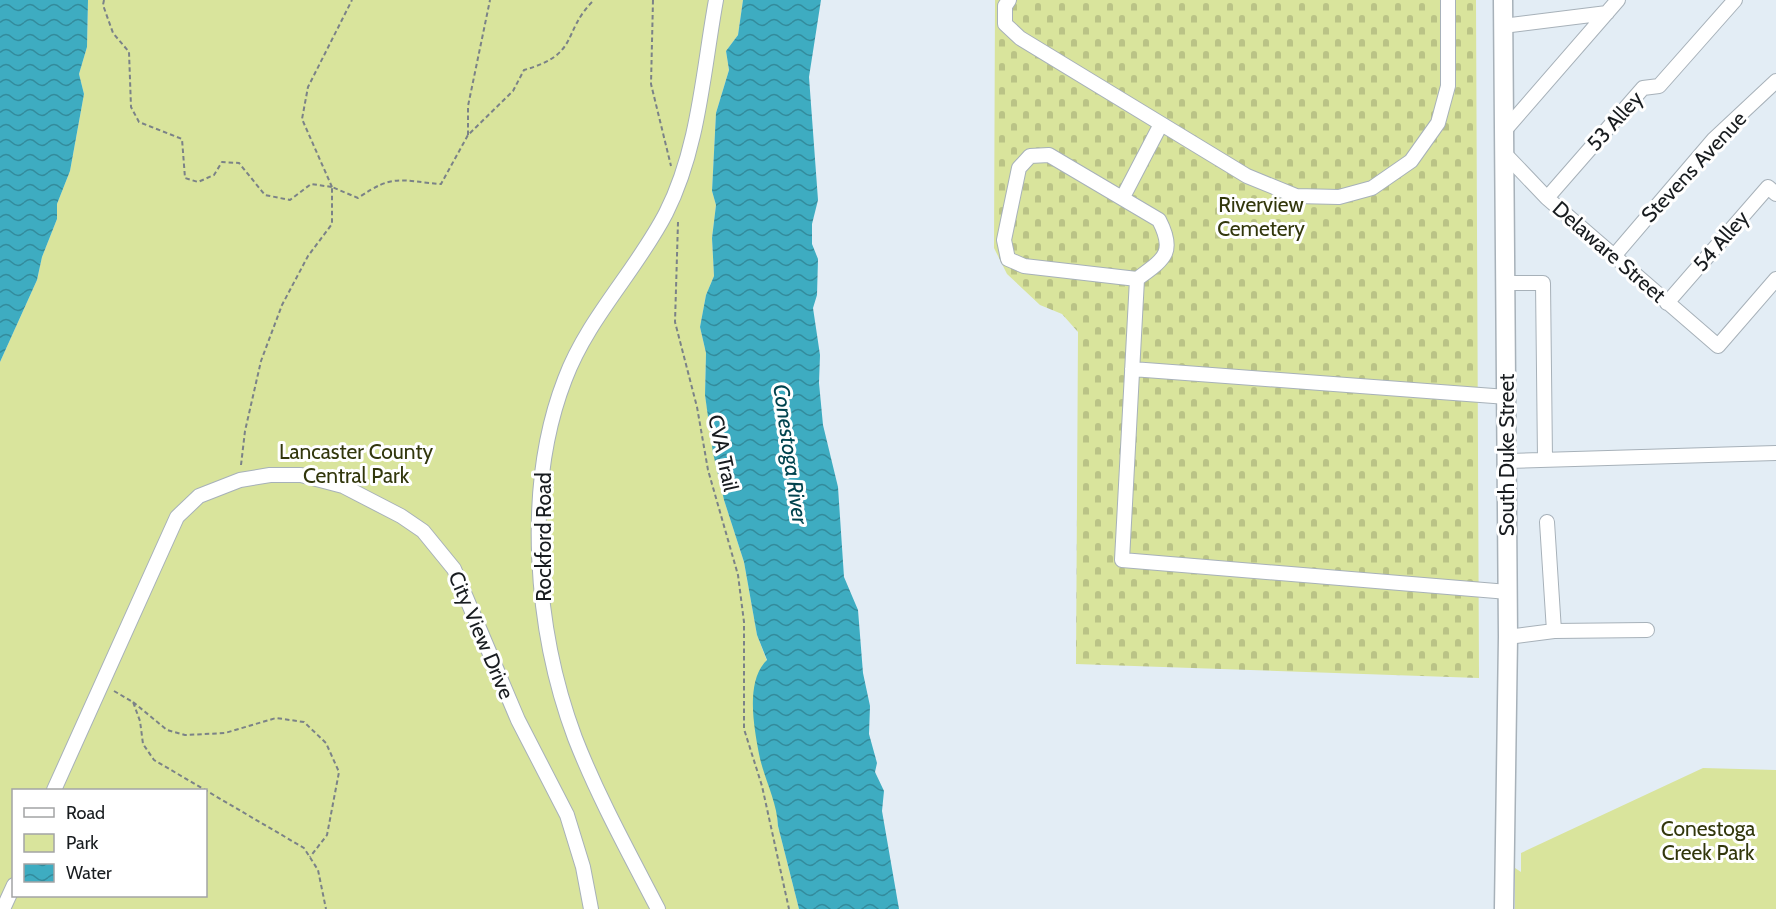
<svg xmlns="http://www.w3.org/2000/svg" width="1776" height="909" font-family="Cabin,sans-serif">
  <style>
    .cemetery { fill: url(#cemetery-stones) }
    .park { fill: #d9e49c; fill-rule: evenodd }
    .water { fill: url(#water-waves) }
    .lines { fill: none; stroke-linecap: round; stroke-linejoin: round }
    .minor-casing { stroke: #a7b1b9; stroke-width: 16 }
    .major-casing { stroke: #a7b1b9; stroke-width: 21 }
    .path { stroke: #7b8287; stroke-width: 2; stroke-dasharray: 4.5 3; stroke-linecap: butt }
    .minor { stroke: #fff; stroke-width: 14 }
    .major { stroke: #fff; stroke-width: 18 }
    .labels { text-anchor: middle; stroke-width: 6; stroke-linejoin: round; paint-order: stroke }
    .street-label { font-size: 21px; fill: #181c1f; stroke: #fff }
    .park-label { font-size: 21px; fill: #32370c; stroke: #fff }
    .water-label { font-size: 22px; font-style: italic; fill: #00434e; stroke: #fff }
  </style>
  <defs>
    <pattern id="cemetery-stones" width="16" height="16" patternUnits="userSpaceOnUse" patternTransform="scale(1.5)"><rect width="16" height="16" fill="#d9e49c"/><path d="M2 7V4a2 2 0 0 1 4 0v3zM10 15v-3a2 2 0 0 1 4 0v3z" fill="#bac386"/></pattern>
    <pattern id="water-waves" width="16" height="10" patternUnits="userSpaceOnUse" patternTransform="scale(1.5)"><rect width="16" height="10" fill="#3eacc1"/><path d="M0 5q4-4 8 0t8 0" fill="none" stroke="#338b9c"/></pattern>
  </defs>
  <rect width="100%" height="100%" fill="#e3edf5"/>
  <!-- cemetery -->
  <path class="cemetery" d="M 995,0 L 1476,0 L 1479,678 L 1076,664 L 1078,332 L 1062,314 L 1040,305 L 1007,274 L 994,248 Z"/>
  <!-- park -->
  <path class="park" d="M 88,0 L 743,0 L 738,35 L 726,51 L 729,70 L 716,113 L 712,191 L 716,205 L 712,238 L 714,276 L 706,295 L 700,327 L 706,353 L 705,395 L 714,453 L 724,500 L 744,562 L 757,635 L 767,661 L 778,826 L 799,909 L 0,909 L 0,362 L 37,280 L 42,257 L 57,219 L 57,204 L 70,171 L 84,94 L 79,74 L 87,47 ZM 14,790 L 206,790 L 206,896 L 14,896 Z
    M 1703,768 L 1776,770 L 1776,909 L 1515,909 L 1515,868 L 1521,872 L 1521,853 Z"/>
  <!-- water -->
  <path class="water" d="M 0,0 L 88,0 L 87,47 L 79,74 L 84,94 L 70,171 L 57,204 L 57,219 L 42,257 L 37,280 L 0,362 Z
    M 743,0 L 821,0 L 809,77 L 818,200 L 812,224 L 812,244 L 818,259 L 817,295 L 813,308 L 820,355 L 819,383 L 823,425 L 838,487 L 844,577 L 858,610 L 863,673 L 870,706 L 869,734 L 877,763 L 875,772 L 884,791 L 882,811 L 899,909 L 799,909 L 778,826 C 777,801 764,779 759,754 C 754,727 745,681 767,660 L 757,635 L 744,562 L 724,500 L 713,453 L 705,395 L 706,353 L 700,327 L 706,295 L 714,276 L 712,238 L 716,205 L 712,191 L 716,113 L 729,70 L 726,51 L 738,35 Z"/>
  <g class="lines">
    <defs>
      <path id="minor" d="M 1009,0 L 1005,6 L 1005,24 L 1020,38 L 1247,176 L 1296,196 L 1339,197 L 1372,188 L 1411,161 L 1438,123 L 1448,86 L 1448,0
        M 1503,26 L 1607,13
        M 1505,130 L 1618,0
        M 1505,154 L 1547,198 L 1718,346 L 1776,279
        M 1049,155 L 1159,220 C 1176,253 1164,259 1137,279 L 1024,266 L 1008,259 L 1004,240 L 1019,168 L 1030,156 Z
        M 1123,197 L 1161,124
        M 1547,198 L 1643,88 L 1659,86 L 1735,0
        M 1614,256 L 1714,139 L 1776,81
        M 1137,279 L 1122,560 L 1508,592
        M 1506,283 L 1543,283 L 1545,459
        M 1667,303 L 1768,187 L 1776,194
        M 1132,369 L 1507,397
        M 1507,461 L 1776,453
        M 1554,631 L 1647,630
        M 1508,637 L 1554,631 L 1547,522
        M 54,790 L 177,517 L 199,496 L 240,480 L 270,475 L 301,475 L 343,486 L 401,516 L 423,531 L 454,569 L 518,720 L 567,815 L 583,867 L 591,909
        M 3,909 L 14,885
        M 658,909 C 629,853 598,797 575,738 C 535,631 523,487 565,379 C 588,318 636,271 666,213 C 699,148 703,71 716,0"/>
      <path id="major" d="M 1503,0 L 1508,637 L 1504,909"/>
    </defs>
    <!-- minor casing -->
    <use href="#minor" class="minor-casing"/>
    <!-- major casing -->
    <use href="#major" class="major-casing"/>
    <!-- path -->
    <path class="path" d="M 104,0 L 103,5 L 113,33 L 129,52 L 131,107 L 139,122 L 182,139 L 185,178 L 198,182 L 214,175 L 222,162 L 239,163 L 265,195 L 290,200 L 311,184 L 332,187
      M 653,0 L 651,84 L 671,166
      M 468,135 L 468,106 L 490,0
      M 332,187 L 302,119 L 308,87 L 352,0
      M 678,222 L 675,322 L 697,407 L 708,470 L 738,575 L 744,622 L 744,729 L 762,786 L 789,909
      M 241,465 L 245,431 L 261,361 L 282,305 L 308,256 L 332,224 L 332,187 L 358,198 C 394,173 400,181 441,184 L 468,135 L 513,91 L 524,70 C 581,54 561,32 594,0
      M 114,691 L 133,702 L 140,721 L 143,744 L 154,760 L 304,848 L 318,870 L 326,909
      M 133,702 L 167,730 L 185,735 L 225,733 L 276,718 L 304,722 L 326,743 L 339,772 L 327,835 L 310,857"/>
    <!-- minor -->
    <use href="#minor" class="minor"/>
    <!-- major -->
    <use href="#major" class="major"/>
  </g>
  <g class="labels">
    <!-- street labels -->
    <g class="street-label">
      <text transform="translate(1615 121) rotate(-48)" y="7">53 Alley</text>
      <text transform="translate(1694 167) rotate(-47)" y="7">Stevens Avenue</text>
      <text transform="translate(1721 241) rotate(-49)" y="7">54 Alley</text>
      <text transform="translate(1609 252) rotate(41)" y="7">Delaware Street</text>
      <text transform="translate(723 453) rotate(78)" y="7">CVA Trail</text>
      <text transform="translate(1507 455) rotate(-90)" y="7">South Duke Street</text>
      <text transform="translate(544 537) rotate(-90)" y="7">Rockford Road</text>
      <text transform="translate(481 635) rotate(67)" y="7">City View Drive</text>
    </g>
    <!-- park labels -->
    <g class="park-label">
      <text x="1261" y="212">Riverview<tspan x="1261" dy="24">Cemetery</tspan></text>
      <text x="356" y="459">Lancaster County<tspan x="356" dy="24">Central Park</tspan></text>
      <text x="1708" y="836">Conestoga<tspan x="1708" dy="24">Creek Park</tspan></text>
    </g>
    <!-- water labels -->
    <g class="water-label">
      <text transform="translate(791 454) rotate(82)" y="8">Conestoga River</text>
    </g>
  </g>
  <!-- legend -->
  <rect x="12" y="789" width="195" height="108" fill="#ffffff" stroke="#a3a4a5" stroke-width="1.5"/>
  <rect x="24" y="808" width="30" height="9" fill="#ffffff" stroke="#a3a4a5" stroke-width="1.5"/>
  <text x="66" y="819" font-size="18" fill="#181c1f">Road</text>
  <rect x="24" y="834" width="30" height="18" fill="#d9e49c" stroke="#a3a4a5" stroke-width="1.5"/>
  <text x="66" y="849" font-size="18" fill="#181c1f">Park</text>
  <rect x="24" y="864" width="30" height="18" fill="url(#water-waves)" stroke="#a3a4a5" stroke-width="1.5"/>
  <text x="66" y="879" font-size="18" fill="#181c1f">Water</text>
</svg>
